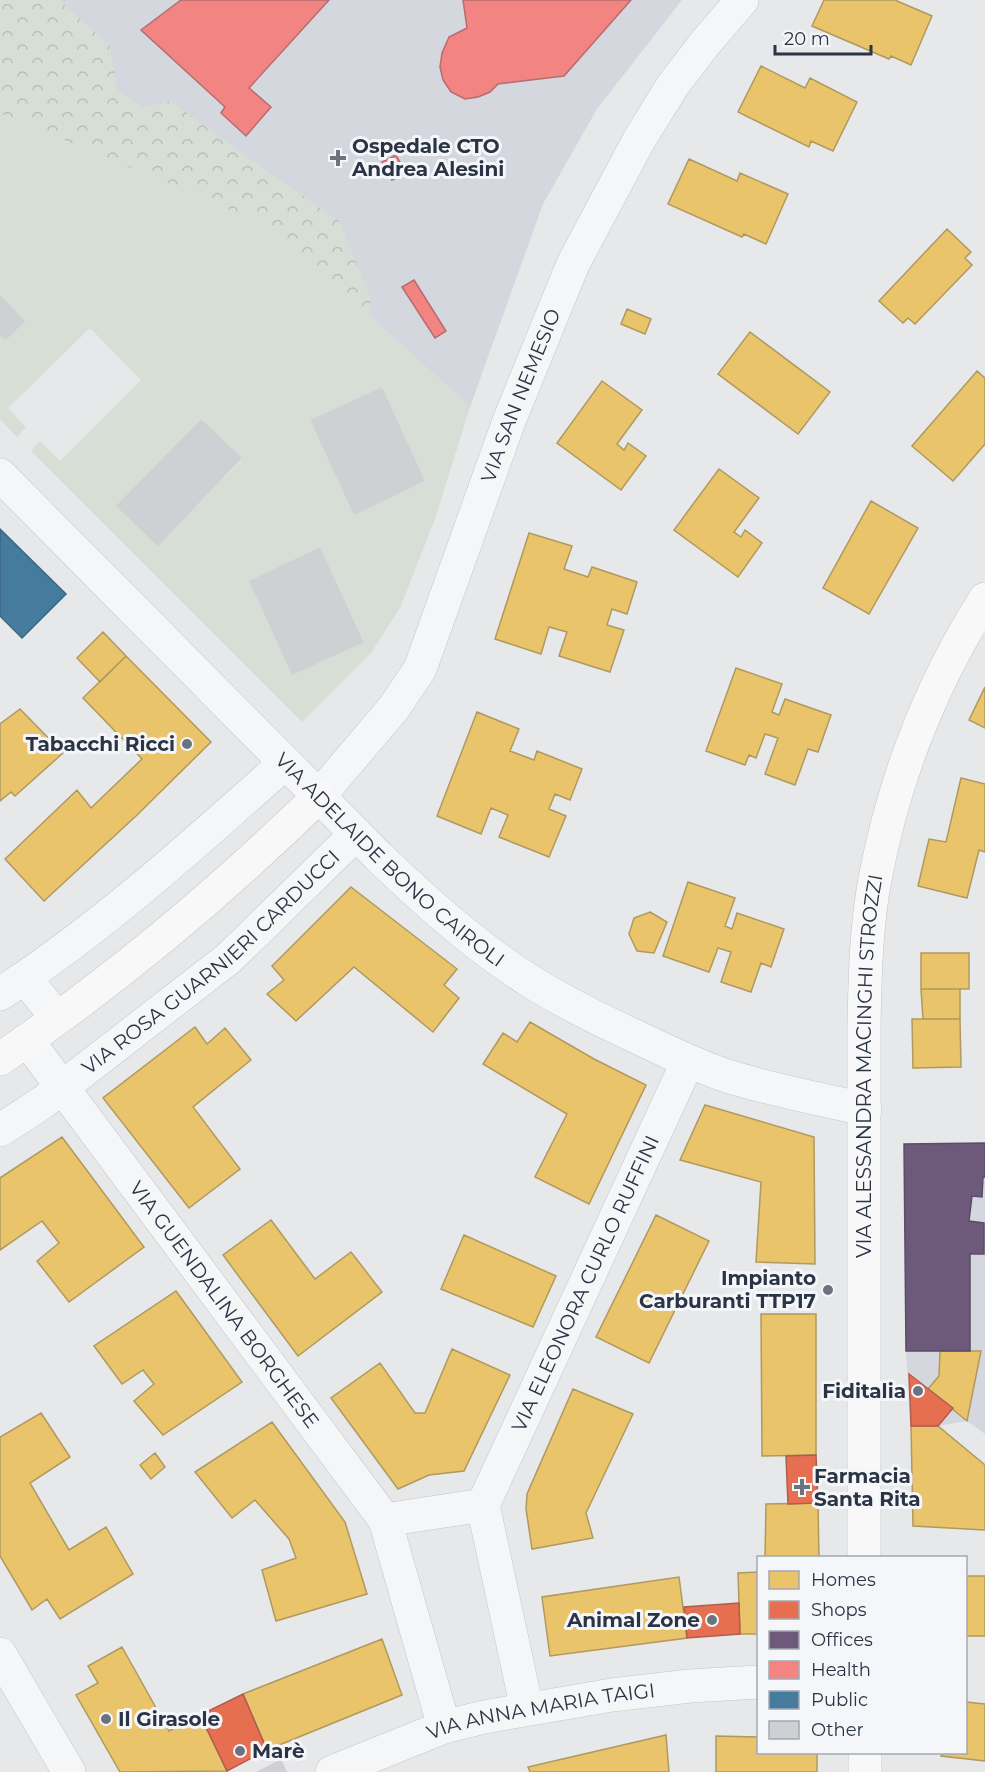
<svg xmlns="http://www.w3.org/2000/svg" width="985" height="1772" font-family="Montserrat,sans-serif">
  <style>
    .built { fill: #d4d7dd }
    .forest { fill: url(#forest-crowns) }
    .garden { fill: #d6ded6; fill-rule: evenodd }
    .homes { fill: #e9c46a; stroke: #b0995f; stroke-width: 1.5 }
    .shops { fill: #e76f51; stroke: #af5d4d; stroke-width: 1.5 }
    .offices { fill: #6d597a; stroke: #594e6a; stroke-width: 1.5 }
    .health { fill: #f28482; stroke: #b66c70; stroke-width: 1.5 }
    .public { fill: #457b9d; stroke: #3d6683; stroke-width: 1.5 }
    .building { fill: #ced0d3 }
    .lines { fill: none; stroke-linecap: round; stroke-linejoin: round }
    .street-casing { stroke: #c4c6c8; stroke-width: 34 }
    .secondary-casing { stroke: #c4c6c8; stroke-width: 34 }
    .street { stroke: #f5f6f7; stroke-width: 33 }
    .secondary { stroke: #f8f8f8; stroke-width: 33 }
    .poi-dot { fill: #6c737f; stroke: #f4f6f9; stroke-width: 2 }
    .labels { text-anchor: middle; stroke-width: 6; stroke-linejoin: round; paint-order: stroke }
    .poi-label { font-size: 20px; font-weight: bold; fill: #2b3445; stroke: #f4f6f9; text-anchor: start }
    .street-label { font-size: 20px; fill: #2b3445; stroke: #f4f6f9 }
  </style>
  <defs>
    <pattern id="forest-crowns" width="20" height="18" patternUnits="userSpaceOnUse" patternTransform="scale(1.5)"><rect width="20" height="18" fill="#d6ded6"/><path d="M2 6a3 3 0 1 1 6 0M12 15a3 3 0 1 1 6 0" fill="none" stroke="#b8bfb9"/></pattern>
  </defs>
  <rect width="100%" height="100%" fill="#e6e8ea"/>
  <!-- built -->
  <path class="built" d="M 0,0 L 682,0 L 597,109 L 543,204 L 470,407 L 272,227 Z
    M 985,1143 L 985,1434 L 967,1421 L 938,1426 L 911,1426 L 906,1351 L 904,1144 Z"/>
  <!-- forest -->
  <path class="forest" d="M 0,0 L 59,0 L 109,45 L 118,91 L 143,107 L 171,101 L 247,157 L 339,221 L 371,299 L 362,374 L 320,394 L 245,576 L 222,620 L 263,456 L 0,212 Z"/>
  <!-- garden -->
  <path class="garden" d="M 0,113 L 272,227 L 470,407 L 435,519 L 400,608 L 371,653 L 302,722 L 31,451 L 40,441 L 60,461 L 141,380 L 90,328 L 8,408 L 26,427 L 17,437 L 0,419 ZM 382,387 L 425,481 L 354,514 L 310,420 ZM 201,419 L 242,459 L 158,545 L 117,506 ZM 320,547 L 364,641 L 292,675 L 249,581 Z"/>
  <!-- homes -->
  <path class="homes" d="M 824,0 L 895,0 L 932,16 L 911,65 L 891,56 L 889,59 L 812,26 Z
    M 761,66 L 805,88 L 810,78 L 857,102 L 833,151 L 811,141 L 809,147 L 738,112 Z
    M 689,159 L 737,181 L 740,173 L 788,194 L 766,244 L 744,234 L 742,237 L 668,204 Z
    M 947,229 L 971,252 L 965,258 L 972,265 L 915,324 L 908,318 L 903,323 L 879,301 Z
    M 627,309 L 651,319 L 645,334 L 621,324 Z
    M 750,332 L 830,392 L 798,434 L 718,374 Z
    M 977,371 L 985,378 L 985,444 L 953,481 L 912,446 Z
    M 602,381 L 642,410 L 617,444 L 624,450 L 628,443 L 646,456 L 621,490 L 557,443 Z
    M 719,469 L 759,498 L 734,532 L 741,537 L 745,530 L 762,543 L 738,577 L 674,530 Z
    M 871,501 L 918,528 L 869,614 L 823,588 Z
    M 529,533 L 572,546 L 564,569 L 588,577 L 592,567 L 637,582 L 627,614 L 612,609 L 607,625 L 624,630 L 610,672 L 559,656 L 567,632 L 549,627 L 541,654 L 495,639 Z
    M 103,632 L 126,656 L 100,682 L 77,658 Z
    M 126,656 L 211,742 L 136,816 L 44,901 L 5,859 L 77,790 L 91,808 L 142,759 L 83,698 Z
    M 736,668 L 782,684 L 772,712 L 779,715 L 785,699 L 831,715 L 818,752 L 808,749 L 795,785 L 765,774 L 778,738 L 765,734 L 756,758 L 749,755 L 745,765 L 706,751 Z
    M 985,687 L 985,728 L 969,720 Z
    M 20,709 L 63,753 L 15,796 L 11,792 L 0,801 L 0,724 Z
    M 477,712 L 519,729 L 510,751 L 534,760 L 537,751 L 582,769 L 570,800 L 555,794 L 549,809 L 566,816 L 549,857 L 499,837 L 508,815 L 491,808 L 481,834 L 437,816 Z
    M 961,778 L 985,784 L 985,852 L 979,850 L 967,898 L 918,886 L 929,839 L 946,842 Z
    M 688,882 L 735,898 L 725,926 L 732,929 L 737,913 L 784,929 L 771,967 L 761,963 L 751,992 L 721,982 L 731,952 L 718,948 L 709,972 L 663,956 Z
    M 351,887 L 457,969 L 444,985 L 459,998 L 433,1032 L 354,967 L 296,1021 L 267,994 L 284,980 L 272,966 Z
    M 650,912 L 667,922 L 654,953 L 637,951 L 629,934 L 634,918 Z
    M 921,953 L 969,953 L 969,989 L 921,989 Z
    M 921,989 L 960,989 L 960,1019 L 923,1019 Z
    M 912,1019 L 960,1019 L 961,1067 L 913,1068 Z
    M 530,1022 L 594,1059 L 646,1085 L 589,1204 L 535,1177 L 567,1114 L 483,1064 L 503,1033 L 517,1042 Z
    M 195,1027 L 207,1044 L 225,1028 L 251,1060 L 193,1107 L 240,1169 L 189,1208 L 103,1098 Z
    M 705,1105 L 814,1137 L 815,1264 L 756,1262 L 761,1182 L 680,1160 Z
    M 62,1137 L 144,1247 L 69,1302 L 37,1261 L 59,1243 L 42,1221 L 0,1250 L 0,1178 Z
    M 656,1215 L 709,1241 L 649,1363 L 596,1337 Z
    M 271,1220 L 315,1279 L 351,1252 L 382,1292 L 298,1356 L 223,1255 Z
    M 464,1235 L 556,1276 L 533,1327 L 441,1289 Z
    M 176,1291 L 242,1382 L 163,1435 L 134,1401 L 154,1384 L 143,1370 L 122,1384 L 94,1346 Z
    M 761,1314 L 816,1314 L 816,1455 L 762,1456 Z
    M 452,1349 L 510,1375 L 464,1471 L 429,1475 L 398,1489 L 331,1398 L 380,1363 L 415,1413 L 425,1413 Z
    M 940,1351 L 981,1351 L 967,1421 L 928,1389 L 939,1376 Z
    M 573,1389 L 633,1414 L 586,1513 L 593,1538 L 532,1549 L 526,1509 L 527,1494 Z
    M 41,1413 L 70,1457 L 30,1483 L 69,1550 L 106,1527 L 133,1574 L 60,1619 L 47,1599 L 32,1610 L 0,1556 L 0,1437 Z
    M 272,1422 L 345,1522 L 367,1594 L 276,1621 L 262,1570 L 296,1558 L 289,1539 L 255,1500 L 232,1518 L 195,1472 Z
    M 911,1426 L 938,1426 L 985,1465 L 985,1530 L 913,1526 Z
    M 155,1453 L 165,1467 L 151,1479 L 140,1465 Z
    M 818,1503 L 819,1558 L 765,1558 L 766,1504 Z
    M 758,1572 L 758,1634 L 740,1634 L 738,1573 Z
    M 966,1576 L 985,1576 L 985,1636 L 966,1636 Z
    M 679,1577 L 687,1638 L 550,1656 L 542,1597 Z
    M 382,1639 L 402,1695 L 267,1750 L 243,1694 Z
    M 122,1647 L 169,1731 L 200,1715 L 227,1771 L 120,1772 L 76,1695 L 98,1683 L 88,1666 Z
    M 966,1702 L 985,1704 L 985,1761 L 941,1756 L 942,1752 L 966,1752 Z
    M 666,1735 L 669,1772 L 530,1772 L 528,1767 Z
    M 716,1736 L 758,1737 L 758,1752 L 817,1752 L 817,1772 L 716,1772 Z"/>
  <!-- shops -->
  <path class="shops" d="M 909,1374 L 953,1408 L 938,1426 L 911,1426 Z
    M 816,1455 L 818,1503 L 788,1504 L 786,1456 Z
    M 739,1603 L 740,1634 L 687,1638 L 684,1607 Z
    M 243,1694 L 267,1750 L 227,1771 L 200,1715 Z"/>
  <!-- offices -->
  <path class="offices" d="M 985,1143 L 985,1177 L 983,1177 L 982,1197 L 972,1196 L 969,1221 L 984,1223 L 984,1254 L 970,1254 L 970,1351 L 906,1351 L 904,1144 Z"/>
  <!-- health -->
  <path class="health" d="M 181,0 L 329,0 L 249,88 L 271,107 L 246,136 L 221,113 L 225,107 L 141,30 Z
    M 463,0 L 631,0 L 564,76 L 498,84 L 490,92 L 478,97 L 465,99 L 451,92 L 443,80 L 440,67 L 442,53 L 449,37 L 467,28 Z
    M 396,155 L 406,173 L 392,180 L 382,162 Z
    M 414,280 L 446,331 L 435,338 L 402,287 Z"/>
  <!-- public -->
  <path class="public" d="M 0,529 L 66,594 L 22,638 L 0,616 Z"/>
  <!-- building -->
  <path class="building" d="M 0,295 L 25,321 L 6,340 L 0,336 Z
    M 382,387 L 425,481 L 354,515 L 310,420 Z
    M 201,419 L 242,458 L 158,546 L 116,506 Z
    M 320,547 L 364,642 L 292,675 L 249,581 Z
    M 281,1759 L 287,1772 L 256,1772 Z"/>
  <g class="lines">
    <defs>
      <g id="street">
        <path id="s1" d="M 0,475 L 379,857 C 426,902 475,946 530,981 C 565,1003 602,1021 639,1038 C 668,1052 697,1066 727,1076 C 772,1090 819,1099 865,1109"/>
        <path id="s2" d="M 319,796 L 393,709 L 420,669 L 509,421 L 573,264 L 639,140 L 673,85 L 706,42 L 742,0"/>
        <path d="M 25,978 L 57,1018"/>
        <path d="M 0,994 C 103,927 194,844 285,763"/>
        <path id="s3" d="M 27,1040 L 385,1520"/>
        <path id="s4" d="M 0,1130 L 42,1103 L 229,958 L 356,834"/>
        <path id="s5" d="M 483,1505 L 688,1061"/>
        <path d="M 0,1654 L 69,1772"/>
        <path d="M 444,1727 L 385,1520 L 483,1505 L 527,1709"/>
        <path id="s6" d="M 332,1772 L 444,1727 L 484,1717 L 612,1695 L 690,1686 L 758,1682"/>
      </g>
      <g id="secondary">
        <path d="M 0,1059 C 113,982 221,892 319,796"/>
        <path id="s7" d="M 864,1558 L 864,1025 C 865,977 866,927 875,879 C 894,779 931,684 985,599"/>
        <path d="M 865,1752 L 865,1772"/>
      </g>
    </defs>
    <!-- street casing -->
    <use href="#street" class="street-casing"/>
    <!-- secondary casing -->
    <use href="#secondary" class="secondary-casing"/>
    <!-- street -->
    <use href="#street" class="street"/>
    <!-- secondary -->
    <use href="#secondary" class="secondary"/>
  </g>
  <!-- markers -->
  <g class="poi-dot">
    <path d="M335 149h6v6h6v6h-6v6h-6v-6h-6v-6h6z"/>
    <circle cx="187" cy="744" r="6"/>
    <circle cx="828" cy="1290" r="6"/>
    <circle cx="918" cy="1391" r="6"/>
    <path d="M799 1478h6v6h6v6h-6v6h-6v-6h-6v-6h6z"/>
    <circle cx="712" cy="1620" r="6"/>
    <circle cx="106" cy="1719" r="6"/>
    <circle cx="240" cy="1751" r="6"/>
  </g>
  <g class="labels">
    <!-- poi labels -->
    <g class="poi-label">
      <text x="352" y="153">Ospedale CTO<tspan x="352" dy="23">Andrea Alesini</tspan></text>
      <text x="175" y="751" text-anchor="end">Tabacchi Ricci</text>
      <text x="816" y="1285" text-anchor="end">Impianto<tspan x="816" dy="23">Carburanti TTP17</tspan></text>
      <text x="906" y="1398" text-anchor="end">Fiditalia</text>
      <text x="814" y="1483">Farmacia<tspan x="814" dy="23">Santa Rita</tspan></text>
      <text x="700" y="1627" text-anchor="end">Animal Zone</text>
      <text x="118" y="1726">Il Girasole</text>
      <text x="252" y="1758">Marè</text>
    </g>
    <!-- street labels -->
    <g class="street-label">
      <text dy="7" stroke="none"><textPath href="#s2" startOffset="454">VIA SAN NEMESIO</textPath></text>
      <text dy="7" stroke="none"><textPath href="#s1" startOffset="548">VIA ADELAIDE BONO CAIROLI</textPath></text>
      <text dy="7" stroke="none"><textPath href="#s4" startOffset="270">VIA ROSA GUARNIERI CARDUCCI</textPath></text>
      <text dy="7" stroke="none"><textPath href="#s7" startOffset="492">VIA ALESSANDRA MACINGHI STROZZI</textPath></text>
      <text dy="7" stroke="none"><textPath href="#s5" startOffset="244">VIA ELEONORA CURLO RUFFINI</textPath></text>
      <text dy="7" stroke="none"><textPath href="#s3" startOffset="330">VIA GUENDALINA BORGHESE</textPath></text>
      <text dy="7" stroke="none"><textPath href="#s6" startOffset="219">VIA ANNA MARIA TAIGI</textPath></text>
    </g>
  </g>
  <!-- legend -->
  <rect x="757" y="1556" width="210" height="198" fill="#f4f6f9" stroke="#a4a8b1" stroke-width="1.5"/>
  <rect x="769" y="1571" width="30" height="18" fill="#e9c46a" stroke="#a4a8b1" stroke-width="1.5"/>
  <text x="811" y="1586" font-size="18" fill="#2b3445">Homes</text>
  <rect x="769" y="1601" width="30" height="18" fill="#e76f51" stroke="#a4a8b1" stroke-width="1.5"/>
  <text x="811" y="1616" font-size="18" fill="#2b3445">Shops</text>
  <rect x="769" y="1631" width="30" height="18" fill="#6d597a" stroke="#a4a8b1" stroke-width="1.5"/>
  <text x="811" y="1646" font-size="18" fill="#2b3445">Offices</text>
  <rect x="769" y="1661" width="30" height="18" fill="#f28482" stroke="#a4a8b1" stroke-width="1.5"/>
  <text x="811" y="1676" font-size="18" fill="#2b3445">Health</text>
  <rect x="769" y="1691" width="30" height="18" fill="#457b9d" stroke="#a4a8b1" stroke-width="1.5"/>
  <text x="811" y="1706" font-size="18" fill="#2b3445">Public</text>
  <rect x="769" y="1721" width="30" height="18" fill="#ced0d3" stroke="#a4a8b1" stroke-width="1.5"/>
  <text x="811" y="1736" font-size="18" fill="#2b3445">Other</text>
  <!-- scale -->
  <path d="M775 45v9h96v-9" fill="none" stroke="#2b3445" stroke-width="3"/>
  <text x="784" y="45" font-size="18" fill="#2b3445" stroke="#f4f6f9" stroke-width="4.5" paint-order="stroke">20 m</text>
</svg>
